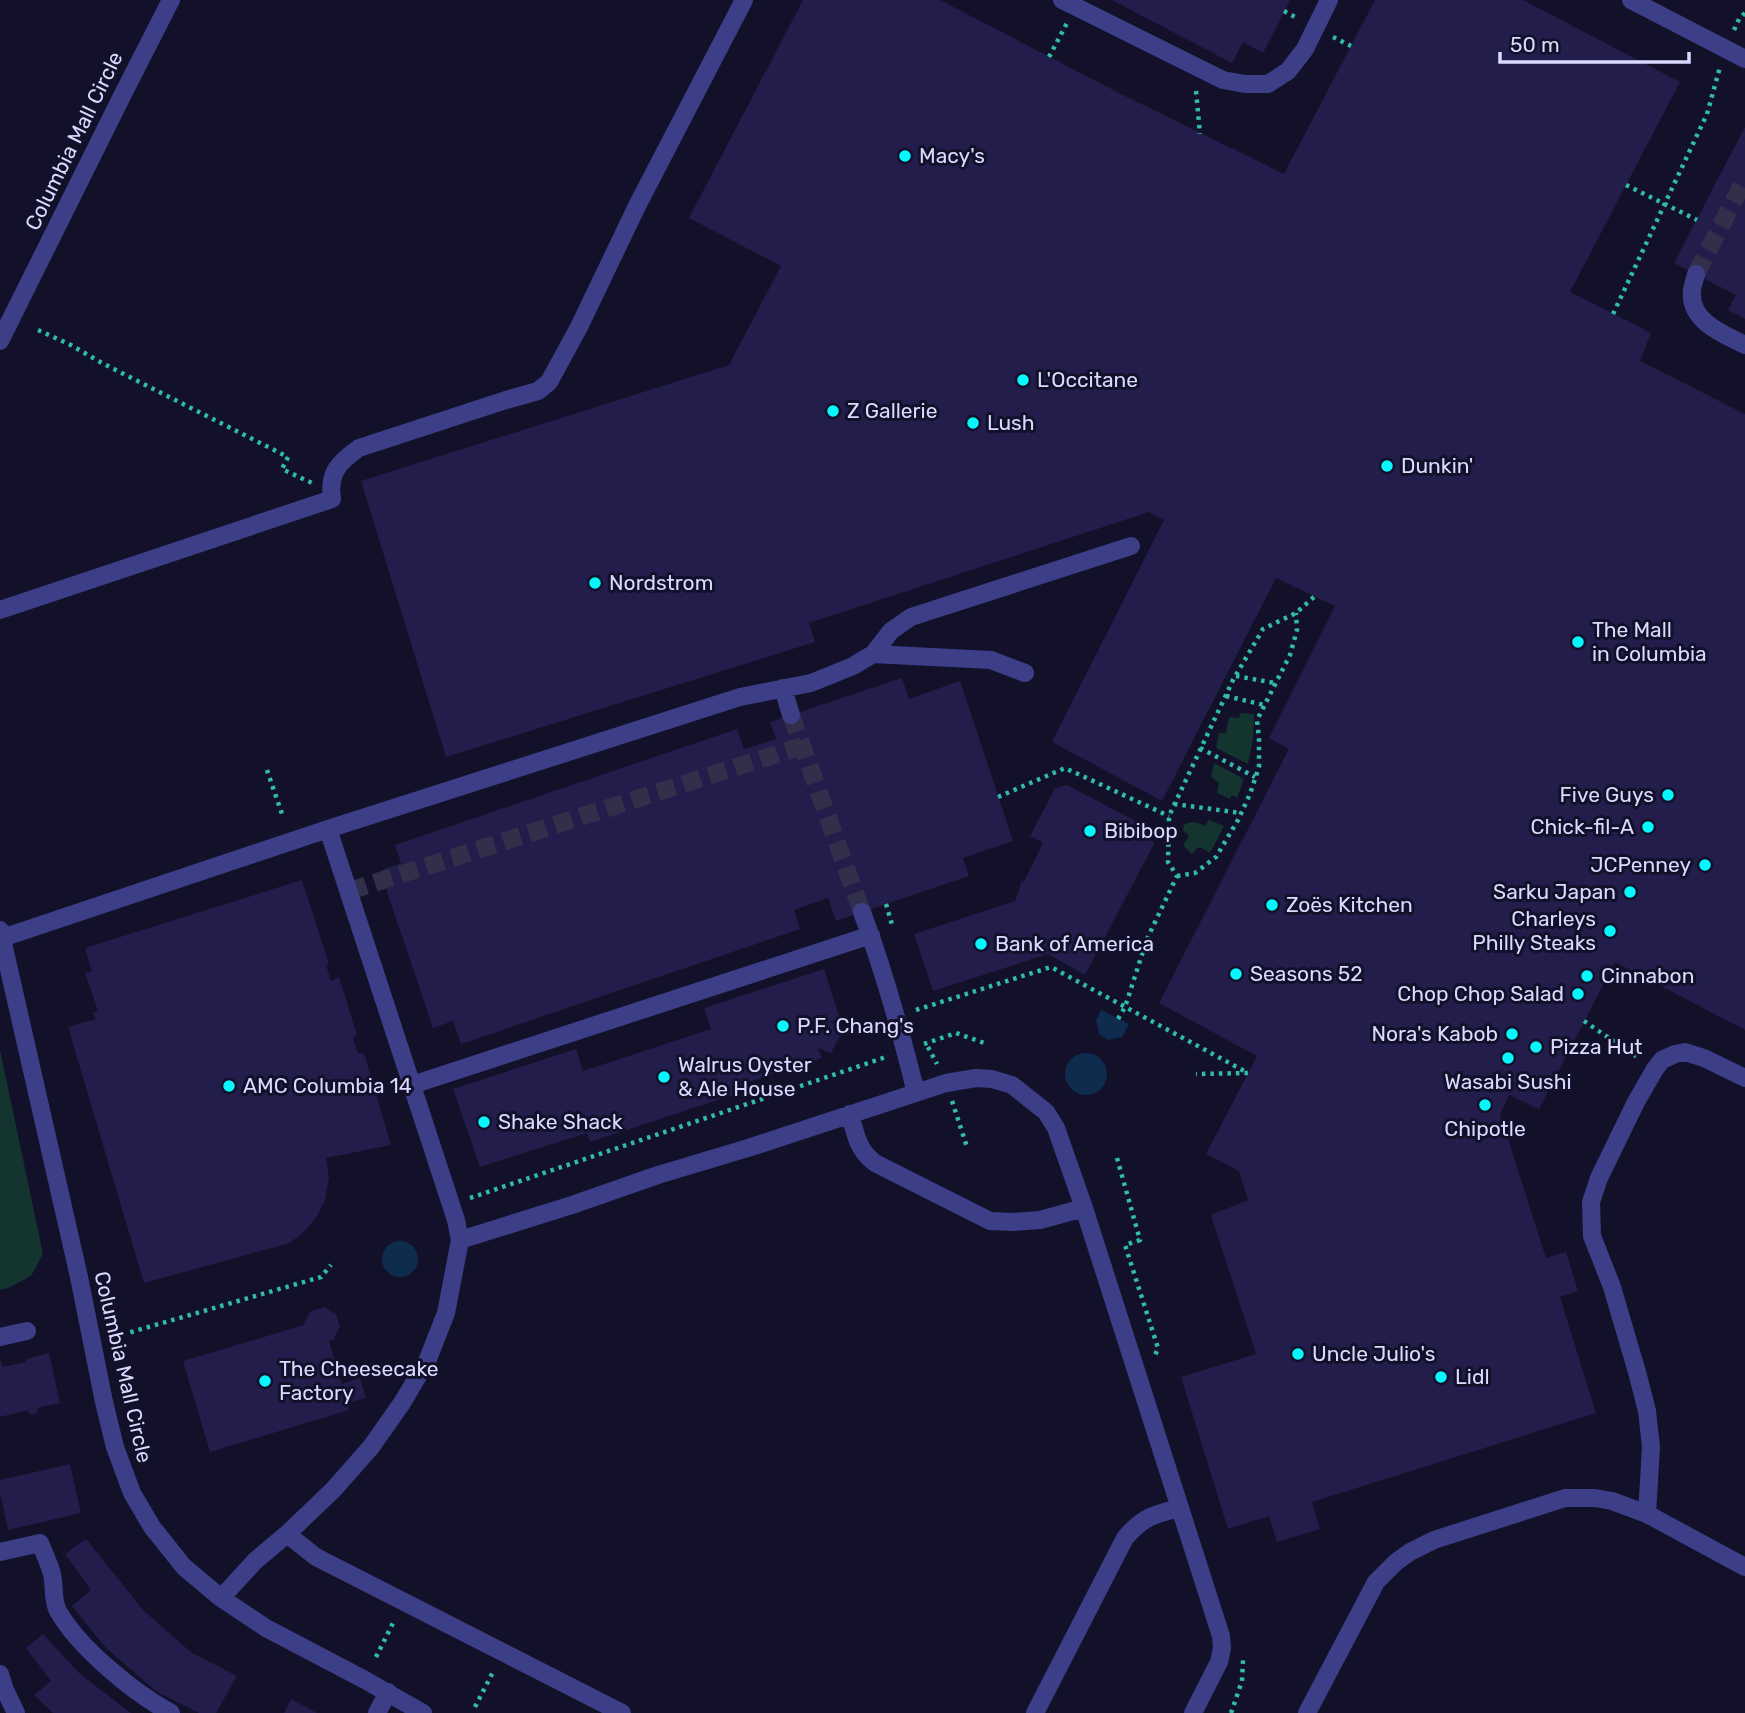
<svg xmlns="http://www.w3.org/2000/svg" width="1745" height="1713" font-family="Rubik,sans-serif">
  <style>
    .green { fill: #143430 }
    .water { fill: #0f2c4f }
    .building { fill: #221d4b }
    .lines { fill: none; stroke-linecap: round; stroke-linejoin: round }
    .minor-tunnel { stroke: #312f4a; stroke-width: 18; stroke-dasharray: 18 9; stroke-linecap: butt }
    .path { stroke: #31bba9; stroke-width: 4.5; stroke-dasharray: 3.5 5; stroke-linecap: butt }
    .minor { stroke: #3c3f88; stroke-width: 18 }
    .poi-dot { fill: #06f8fe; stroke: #13112a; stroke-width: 2.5 }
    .labels { text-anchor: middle; stroke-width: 6; stroke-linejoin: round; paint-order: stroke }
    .street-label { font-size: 21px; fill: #dbd9ff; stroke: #13112a }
    .poi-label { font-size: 21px; fill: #dbd9ff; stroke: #13112a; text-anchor: start }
  </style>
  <rect width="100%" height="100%" fill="#13112a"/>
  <!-- green -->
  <path class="green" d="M 1240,713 L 1254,714 L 1253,738 L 1248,764 L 1216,748 L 1219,733 L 1226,733 L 1229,717 L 1239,718 Z
    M 1214,763 L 1244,779 L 1237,798 L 1232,795 L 1230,799 L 1217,793 L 1219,783 L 1211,777 Z
    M 1209,820 L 1224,826 L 1210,853 L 1202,848 L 1197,848 L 1192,854 L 1183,845 L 1189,836 L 1183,830 L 1184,825 C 1193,820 1196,822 1205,826 Z
    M 0,1050 L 43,1254 L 31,1276 L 8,1288 L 0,1290 Z"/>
  <!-- water -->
  <path class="water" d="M 1101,1010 L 1129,1024 L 1122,1037 L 1108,1040 L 1099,1034 L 1096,1020 Z
    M1065 1074a21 21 0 1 1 42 0a21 21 0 1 1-42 0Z
    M382 1259a18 18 0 1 1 36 0a18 18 0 1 1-36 0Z"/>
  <!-- building -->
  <path class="building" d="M 803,0 L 940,0 L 1121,94 L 1284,174 L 1375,0 L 1523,0 L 1680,82 L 1570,292 L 1651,333 L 1640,361 L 1745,414 L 1745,1030 L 1615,962 L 1539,1109 L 1509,1095 L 1500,1114 L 1546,1258 L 1566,1252 L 1578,1291 L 1560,1297 L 1596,1413 L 1312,1502 L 1320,1529 L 1277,1542 L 1269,1516 L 1228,1529 L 1181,1377 L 1256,1354 L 1211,1215 L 1248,1200 L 1239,1171 L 1206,1154 L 1257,1056 L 1159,1003 L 1289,749 L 1269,738 L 1335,606 L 1276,578 L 1162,801 L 1052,742 L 1164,520 L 1149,512 L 809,623 L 815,642 L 446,757 L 361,481 L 729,365 L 781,266 L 689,218 Z
    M 1112,0 L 1290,0 L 1263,53 L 1243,42 L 1232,63 Z
    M 1745,127 L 1745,319 L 1728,310 L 1736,295 L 1674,263 Z
    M 902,678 L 909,699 L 960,681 L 1013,841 L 963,858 L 969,876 L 836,921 L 828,898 L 794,910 L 800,929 L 461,1044 L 453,1021 L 433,1028 L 380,871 L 401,863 L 395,845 L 737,729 L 744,749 L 776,739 L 770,722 Z
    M 1067,785 L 1145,826 L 1154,844 L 1085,975 L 1048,954 L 933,991 L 914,934 L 1015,901 L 1022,880 L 1023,883 L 1043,843 L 1030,836 L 1055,788 Z
    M 302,880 L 329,964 L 326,965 L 331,981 L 339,977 L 357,1035 L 353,1038 L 358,1054 L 364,1053 L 391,1145 L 326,1158 L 329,1178 L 325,1200 L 317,1216 L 306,1230 L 290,1243 L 144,1283 L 68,1027 L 96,1019 L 93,1013 L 98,1011 L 85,973 L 92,972 L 85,948 Z
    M 824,969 L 840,1019 L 830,1022 L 844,1028 L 831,1053 L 818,1048 L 822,1058 L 746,1083 L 748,1090 L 590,1142 L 587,1133 L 480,1167 L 453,1089 L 576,1049 L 583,1071 L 711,1029 L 704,1008 Z
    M 324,1307 L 336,1314 L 340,1327 L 333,1340 L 329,1341 L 342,1384 L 360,1378 L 366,1398 L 347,1403 L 349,1410 L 210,1452 L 183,1361 L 304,1325 L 304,1323 L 311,1311 Z
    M 49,1353 L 60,1403 L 37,1408 L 38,1413 L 30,1415 L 28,1410 L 0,1417 L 0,1360 L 3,1367 L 26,1362 L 26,1359 Z
    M 70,1464 L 81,1513 L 8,1530 L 0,1493 L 0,1480 Z
    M 86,1539 L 144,1611 L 192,1653 L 237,1676 L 216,1713 L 199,1713 L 157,1692 L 105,1647 L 72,1606 L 91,1590 L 65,1554 Z
    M 43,1634 L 80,1674 L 131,1713 L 53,1713 L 34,1695 L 51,1681 L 26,1648 Z
    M 291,1699 L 317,1713 L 284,1713 Z"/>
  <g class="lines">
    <!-- minor-tunnel -->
    <path class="minor-tunnel" d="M 1696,274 L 1745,179
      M 791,715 L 862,912
      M 349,891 L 802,746"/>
    <!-- path -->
    <path class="path" d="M 1284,11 L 1297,18
      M 1734,30 L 1739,19 L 1745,13
      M 1333,37 L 1351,46
      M 1049,57 L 1067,23
      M 1196,91 L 1200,134
      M 1626,185 L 1697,220
      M 1613,314 L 1707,114 L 1720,67
      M 38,330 L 69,344 L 102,363 L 288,457 L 282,469 L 312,483
      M 1236,676 L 1275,683
      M 1226,696 L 1264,705
      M 1200,748 L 1255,777
      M 267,770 L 282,814
      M 998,797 L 1065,768 L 1169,816
      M 1174,804 L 1241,813
      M 1177,876 L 1195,873 L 1216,857 L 1238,820 L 1250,794 L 1259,767 L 1259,739 L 1257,720 L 1290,655 L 1297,630 L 1296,613
      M 886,904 L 893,928
      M 916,1010 L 1051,967 L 1248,1073 L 1196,1074
      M 1118,1019 L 1125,1007 L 1147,939 L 1177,876 L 1168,862 L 1169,816 L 1233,680 L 1263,629 L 1296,613 L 1315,596
      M 1584,1021 L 1640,1059
      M 924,1044 L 956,1033 L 987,1044
      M 928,1047 L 937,1064
      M 952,1101 L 967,1147
      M 1117,1158 L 1140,1240 L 1125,1245 L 1158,1348 L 1154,1358
      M 470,1198 L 886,1057
      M 114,1337 L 321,1277 L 331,1265
      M 376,1657 L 395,1619
      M 475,1707 L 494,1670
      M 1231,1713 L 1242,1681 L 1243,1660"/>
    <!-- minor -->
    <path class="minor" d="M 1062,0 L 1223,80 L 1245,84 L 1268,84 L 1288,71 L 1305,49 L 1329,0
      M 1631,0 L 1745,59
      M 1696,274 C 1695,280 1692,286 1692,291 C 1689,321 1723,334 1745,345
      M 0,341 L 123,94 L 171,0
      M 0,610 L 332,499 C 328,473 339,462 359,448 L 506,400 L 538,391 L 549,382 L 579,327 L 638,204 L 744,0
      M 873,654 L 891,631 L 911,617 L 1131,546
      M 783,688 L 791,715
      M 862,912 C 884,971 901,1032 916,1093
      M 0,930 L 79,1277 L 104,1402 L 115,1447 L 132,1493 L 152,1527 L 184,1567 L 221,1598 L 266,1628 L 365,1680 L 423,1713
      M 2,938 L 328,829 L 740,697 L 811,683 L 853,666 L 873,654 L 991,660 L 1025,673
      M 412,1085 L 871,935
      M 850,1114 C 856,1135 857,1149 875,1163 L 990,1221 L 1014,1222 L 1040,1220 L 1084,1208
      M 460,1240 L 572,1205 L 658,1175 L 748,1148 L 946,1083 L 976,1078 L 992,1079 L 1012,1085 L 1046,1112 L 1056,1128 L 1084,1208 L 1221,1636 L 1222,1648 L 1219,1662 L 1193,1713
      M 0,1337 L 27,1331
      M 1647,1514 L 1651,1447 L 1647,1411 L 1637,1372 L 1612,1287 L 1592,1236 L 1591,1202 L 1599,1178 L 1636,1102 L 1655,1069 L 1662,1060 L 1675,1054 L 1685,1052 L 1704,1058 L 1745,1078
      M 287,1534 L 316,1557 L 622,1713
      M 0,1552 L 40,1543 C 44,1553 49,1563 52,1574 C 55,1586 52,1600 58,1611 C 79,1648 134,1693 171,1713
      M 221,1598 L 255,1561 L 287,1534 L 333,1490 L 371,1447 L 402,1403 L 428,1359 L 446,1313 L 460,1240 L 456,1220 L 328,829
      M 0,1674 L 5,1690 L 16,1713
      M 377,1713 L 388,1692
      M 1035,1713 L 1125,1538 C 1143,1517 1154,1514 1180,1508
      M 1307,1713 L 1376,1582 L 1396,1562 L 1410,1552 L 1434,1540 L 1565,1498 L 1595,1498 L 1612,1501 L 1647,1514 L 1745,1567"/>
  </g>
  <!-- markers -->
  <g class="poi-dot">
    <circle cx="905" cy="156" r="7"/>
    <circle cx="1023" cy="380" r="7"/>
    <circle cx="833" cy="411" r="7"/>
    <circle cx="973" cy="423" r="7"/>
    <circle cx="1387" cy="466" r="7"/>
    <circle cx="595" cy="583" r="7"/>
    <circle cx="1578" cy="642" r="7"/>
    <circle cx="1668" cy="795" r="7"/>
    <circle cx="1648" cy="827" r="7"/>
    <circle cx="1090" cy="831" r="7"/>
    <circle cx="1705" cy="865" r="7"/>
    <circle cx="1630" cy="892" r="7"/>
    <circle cx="1272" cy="905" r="7"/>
    <circle cx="1610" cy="931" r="7"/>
    <circle cx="981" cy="944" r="7"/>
    <circle cx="1236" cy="974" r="7"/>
    <circle cx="1587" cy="976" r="7"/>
    <circle cx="1578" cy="994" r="7"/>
    <circle cx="783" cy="1026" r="7"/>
    <circle cx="1512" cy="1034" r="7"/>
    <circle cx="1536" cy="1047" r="7"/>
    <circle cx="1508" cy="1058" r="7"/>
    <circle cx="664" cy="1077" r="7"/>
    <circle cx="229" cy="1086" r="7"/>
    <circle cx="1485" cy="1105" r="7"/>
    <circle cx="484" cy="1122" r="7"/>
    <circle cx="1298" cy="1354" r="7"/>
    <circle cx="1441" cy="1377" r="7"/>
    <circle cx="265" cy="1381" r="7"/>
  </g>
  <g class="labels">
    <!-- street labels -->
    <g class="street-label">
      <text transform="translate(74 141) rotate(-64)" y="7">Columbia Mall Circle</text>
      <text transform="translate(123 1367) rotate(77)" y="7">Columbia Mall Circle</text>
    </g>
    <!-- poi labels -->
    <g class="poi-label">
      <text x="919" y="163">Macy's</text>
      <text x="1037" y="387">L'Occitane</text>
      <text x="847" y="418">Z Gallerie</text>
      <text x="987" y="430">Lush</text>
      <text x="1401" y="473">Dunkin'</text>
      <text x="609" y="590">Nordstrom</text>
      <text x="1592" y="637">The Mall<tspan x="1592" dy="24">in Columbia</tspan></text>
      <text x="1654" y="802" text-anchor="end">Five Guys</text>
      <text x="1634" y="834" text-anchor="end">Chick-fil-A</text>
      <text x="1104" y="838">Bibibop</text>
      <text x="1691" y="872" text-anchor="end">JCPenney</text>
      <text x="1616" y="899" text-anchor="end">Sarku Japan</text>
      <text x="1286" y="912">Zoës Kitchen</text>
      <text x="1596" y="926" text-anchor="end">Charleys<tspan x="1596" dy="24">Philly Steaks</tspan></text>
      <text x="995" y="951">Bank of America</text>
      <text x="1250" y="981">Seasons 52</text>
      <text x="1601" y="983">Cinnabon</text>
      <text x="1564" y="1001" text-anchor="end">Chop Chop Salad</text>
      <text x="797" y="1033">P.F. Chang's</text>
      <text x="1498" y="1041" text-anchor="end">Nora's Kabob</text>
      <text x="1550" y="1054">Pizza Hut</text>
      <text x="678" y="1072">Walrus Oyster<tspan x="678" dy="24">&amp; Ale House</tspan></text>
      <text x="1508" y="1089" text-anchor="middle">Wasabi Sushi</text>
      <text x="243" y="1093">AMC Columbia 14</text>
      <text x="498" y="1129">Shake Shack</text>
      <text x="1485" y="1136" text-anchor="middle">Chipotle</text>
      <text x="1312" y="1361">Uncle Julio's</text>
      <text x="279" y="1376">The Cheesecake<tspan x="279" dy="24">Factory</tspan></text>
      <text x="1455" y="1384">Lidl</text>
    </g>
  </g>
  <!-- scale -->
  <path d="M1500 52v10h189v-10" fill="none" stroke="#dbd9ff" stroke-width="3.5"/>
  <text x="1510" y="52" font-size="21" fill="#dbd9ff" stroke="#13112a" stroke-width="5" paint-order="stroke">50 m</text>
</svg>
